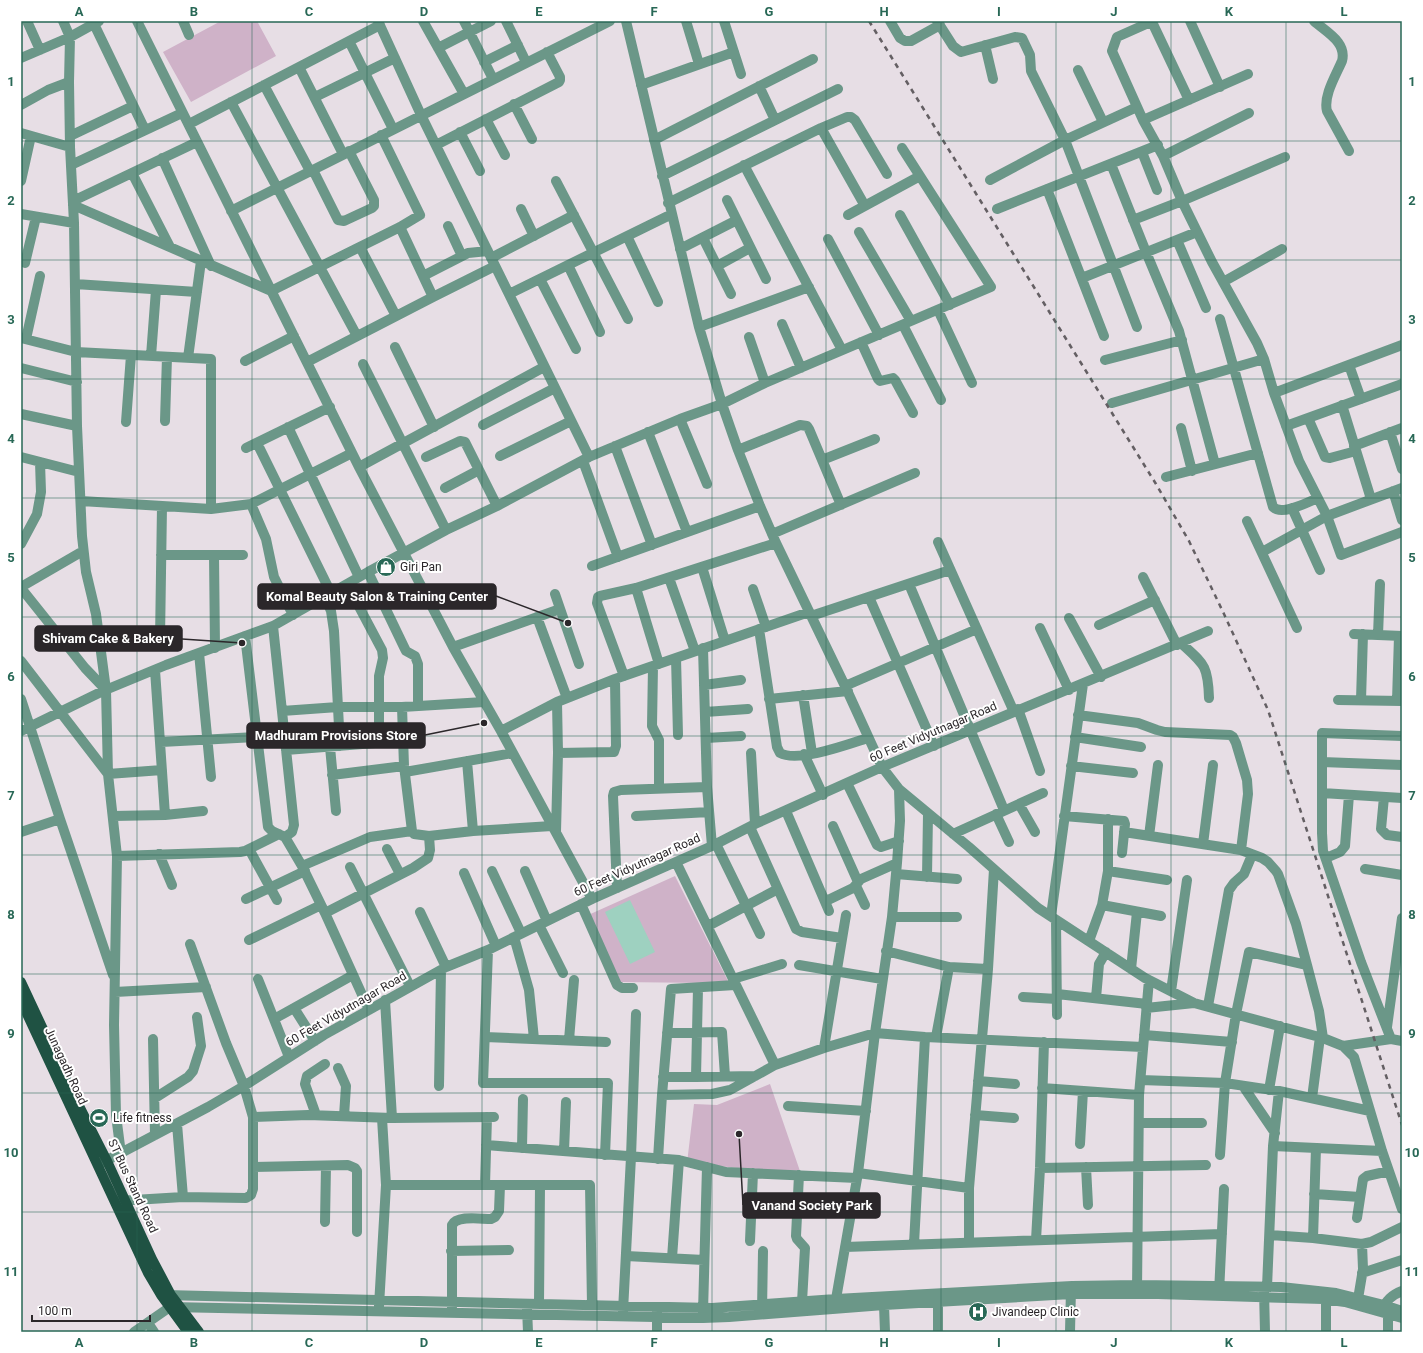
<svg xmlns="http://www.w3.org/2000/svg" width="1423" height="1353" font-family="Roboto,sans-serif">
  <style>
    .green { fill: #cfb2c8 }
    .water { fill: #9ed1c0 }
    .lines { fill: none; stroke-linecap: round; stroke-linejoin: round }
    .minor { stroke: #6b9788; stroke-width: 10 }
    .major { stroke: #1f5243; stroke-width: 10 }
    .rail { stroke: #645f63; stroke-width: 2.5; stroke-dasharray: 5 5; stroke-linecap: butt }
    .grid { fill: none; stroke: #286856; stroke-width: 1; stroke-opacity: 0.55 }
    .labels { text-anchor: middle; stroke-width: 4; stroke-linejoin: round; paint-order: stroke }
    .poi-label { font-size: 12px; fill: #2b272a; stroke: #fff; text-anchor: start }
    .street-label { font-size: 12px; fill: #2b272a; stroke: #fff }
    .leader { fill: none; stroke: #2b272a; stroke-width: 1.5 }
    .callout-dot { fill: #2b272a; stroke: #fff; stroke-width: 1.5 }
    .callout { fill: #2b272a; stroke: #2b272a; stroke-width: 1.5 }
    .callout-label { font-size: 13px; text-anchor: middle; font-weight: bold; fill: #fff }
    .neatline { fill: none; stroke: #286856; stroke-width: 1.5 }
    .grid-label { font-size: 13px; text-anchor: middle; font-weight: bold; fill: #286856 }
  </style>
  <rect width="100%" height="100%" fill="#e7dee5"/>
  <!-- green -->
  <path class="green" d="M 221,21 L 257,21 L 276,56 L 191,102 L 163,52 Z
    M 675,876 L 728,981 L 707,983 L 618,982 L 586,916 Z
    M 770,1084 L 801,1174 L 687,1163 L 694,1104 L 717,1105 Z"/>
  <!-- water -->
  <path class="water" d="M 630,900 L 655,952 L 630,964 L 605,912 Z"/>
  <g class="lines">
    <!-- minor -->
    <path class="minor" d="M 27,21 L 40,50
      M 63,21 L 70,37 L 69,82 L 70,147 L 74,223 L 77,426 L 82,536 L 86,572 L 96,614 L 106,690 L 108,774 L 117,856 L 114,1025 L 116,1115 L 121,1154
      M 137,21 L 359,467 L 453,647 L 501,731 L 592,899
      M 183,21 L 189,35
      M 378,21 L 421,115 L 589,457
      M 423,21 L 464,94
      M 464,21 L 493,79
      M 506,21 L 526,62
      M 626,21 L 699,327 L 722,404 L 738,450 L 760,506 L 776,543 L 845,686 L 882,767 L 899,789 L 900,821 L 897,863 L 892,917 L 875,1033 L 858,1173 L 836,1299 L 836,1309
      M 686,21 L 699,64
      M 724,21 L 741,74
      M 890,21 L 900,38 L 905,41 L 911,41 L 940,25
      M 937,21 L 953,46 L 961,52 L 1015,37 L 1022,38 L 1030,55 L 1031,71 L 1065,140 L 1137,107
      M 1153,21 L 1117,37 L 1112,51 L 1143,120 L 1163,156 L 1182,201 L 1212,262 L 1257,343 L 1264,359 L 1274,393 L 1299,461 L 1327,516 L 1402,488
      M 1190,21 L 1220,87
      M 1314,21 C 1326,32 1347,42 1342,61 C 1336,75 1323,96 1327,111 L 1349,151
      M 1152,22 L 1189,100
      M 94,24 L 145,130
      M 349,41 L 393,129
      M 985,45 L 993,79
      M 438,48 L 491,21
      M 21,58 L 70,37 L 99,21
      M 484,62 L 518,45
      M 299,67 L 343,154
      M 1078,70 L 1103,122
      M 264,85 L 310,171
      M 641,85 L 734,52
      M 759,86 L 775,120
      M 315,97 L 395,58
      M 231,102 L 357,336
      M 514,104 L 532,139
      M 21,105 L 48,90 L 69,82
      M 486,119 L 505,155
      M 1143,120 L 1248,74
      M 189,124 L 380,25
      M 821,128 L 865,206
      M 460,132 L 480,171
      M 21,133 L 70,147
      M 70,136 L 133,106
      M 654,140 L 813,59
      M 436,145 L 559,82 L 560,80 L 560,77 L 547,52
      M 1142,152 L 1157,190
      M 1163,156 L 1249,113
      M 162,158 L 211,266
      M 1111,164 L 1146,252 L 1179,331 L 1215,464
      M 71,165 L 182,113
      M 744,165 L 842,350
      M 313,170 L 338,220 L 344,221 L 372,208 L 374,206 L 374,200 L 349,151
      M 132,173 L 170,247
      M 662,176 L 838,89
      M 990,180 L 1065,140 L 1137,327
      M 21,181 L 31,136
      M 556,181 L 628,319
      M 1047,189 L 1104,336
      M 727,200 L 766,279
      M 73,201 L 197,142
      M 668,203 L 821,128 L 847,117 L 851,117 L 855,120 L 887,174
      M 73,205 L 271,291 L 400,227 L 420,215 L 381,135
      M 521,209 L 534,236
      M 997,209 L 1158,145
      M 231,211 L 610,21
      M 21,214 L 74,223
      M 848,215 L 920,176
      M 900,215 L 950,305
      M 1133,220 L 1182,201 L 1285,157
      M 448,226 L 462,256
      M 400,227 L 433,297
      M 859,232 L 911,321
      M 627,236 L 658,302
      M 703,238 L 731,294
      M 828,239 L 879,335
      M 1177,240 L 1206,308
      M 360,247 L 396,316
      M 680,249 L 737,220
      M 491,258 L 574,215
      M 25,263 L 36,217
      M 568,265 L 600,332
      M 717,266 L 750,248
      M 423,276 L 468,253 L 488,251
      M 1082,278 L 1197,232
      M 540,279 L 576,349
      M 1223,282 L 1282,249
      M 75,284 L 197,292
      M 509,294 L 672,214
      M 938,310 L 972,383
      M 1220,319 L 1273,507 C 1282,516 1308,502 1318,498
      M 782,324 L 801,368
      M 903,325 L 941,400
      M 699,327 L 809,287
      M 749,337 L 765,383
      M 21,338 L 76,352 L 211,359 L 211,509
      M 26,339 L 40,276
      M 861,342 L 878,379 L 880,381 L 893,378 L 895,380 L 913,413
      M 395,347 L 434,427
      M 151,356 L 156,290
      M 188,358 L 201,261
      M 1105,360 L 1182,340
      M 245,361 L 294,336
      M 307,362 L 433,297 L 495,266
      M 363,364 L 446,530
      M 1349,365 L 1361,399
      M 21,368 L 77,382
      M 1274,393 L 1402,345
      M 1112,403 L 1264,359
      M 1342,405 L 1371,499
      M 21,414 L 77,426
      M 1308,418 L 1325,457 L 1330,458 L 1356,451
      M 680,419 L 707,484
      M 165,421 L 167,357
      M 126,422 L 131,355
      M 483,425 L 555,388
      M 1286,426 L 1402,384
      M 288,427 L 359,577
      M 1181,428 L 1192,471
      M 648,432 L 687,532
      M 1390,432 L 1402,469
      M 257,443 L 331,593
      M 615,446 L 652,545
      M 1354,446 L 1402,428
      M 246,448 L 330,407
      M 738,450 L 800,425 L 807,426 L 809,429 L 841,505
      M 500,456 L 571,421
      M 21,457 L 79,472
      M 426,457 L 460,441 L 465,442 L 497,506
      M 822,460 L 875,439
      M 583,461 L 618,557
      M 359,467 L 544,367
      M 1166,477 L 1258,453
      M 445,488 L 479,470
      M 1393,491 L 1402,520
      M 81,501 L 211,509 L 251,504 L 352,453
      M 251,504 L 266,539 L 274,577 L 293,615
      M 1292,508 L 1320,570
      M 1247,521 L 1297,628
      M 772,534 L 915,473
      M 938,542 L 1014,712
      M 21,544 L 37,514 L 41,492 L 40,462
      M 1262,552 L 1327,516 L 1341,555 L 1402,532
      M 161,555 L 243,555
      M 214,555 L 215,648
      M 592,566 L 760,506
      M 702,567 L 725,641
      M 368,572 L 404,647 L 406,651 L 415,656 L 418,664 L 418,706
      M 1143,577 L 1177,645
      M 669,578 L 695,651
      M 909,584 L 1004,810
      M 21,587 L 83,551
      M 21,588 L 85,668 L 106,690
      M 636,588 L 659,664
      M 753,589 L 766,627
      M 555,594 L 579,664
      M 325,597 L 331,611 L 334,631 L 340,746
      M 869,597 L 934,746
      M 811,616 L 950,570
      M 537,617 L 567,698
      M 1069,618 L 1101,677
      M 1099,625 L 1155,600
      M 273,626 L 294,825 L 292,832 L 285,837
      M 1040,628 L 1069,690
      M 759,629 L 777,747 L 780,753 C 798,763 849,744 868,738
      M 1354,634 L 1402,636
      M 1378,635 L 1380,584
      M 245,636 L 268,827 L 272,831 L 285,837 L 302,866 L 325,913 L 369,1010
      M 160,640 L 162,506
      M 1181,643 C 1204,664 1208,665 1209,698
      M 453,647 L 560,609
      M 703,648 L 707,787 L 712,846
      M 199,653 L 211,777
      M 676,658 L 678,735
      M 21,661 L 108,774 L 162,770
      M 653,666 L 652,726 L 659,740 L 659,789
      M 155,670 L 165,815
      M 624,676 L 597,603 L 598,597 L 600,596 L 636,588 L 776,543
      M 704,685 L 741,680
      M 845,686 L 977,629
      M 803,695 L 812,753
      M 21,699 L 60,819 L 113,975
      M 769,699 L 848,691
      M 1338,700 L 1402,701
      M 1361,700 L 1363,634
      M 1397,701 L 1399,636
      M 402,707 L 404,766 L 412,831 L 414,834 L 429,836 L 473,831 L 552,826
      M 1018,709 L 1040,771
      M 282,711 L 338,707 L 402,707 L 484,702
      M 705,712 L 748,709
      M 1078,715 L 1138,723 L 1157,730 L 1165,732 L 1230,735 L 1233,737 L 1236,743 L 1247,780 L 1248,794 L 1241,850
      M 21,731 L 103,691 L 166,665 L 273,626 L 331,593 L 368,572 L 446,530 L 497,506 L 589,457 L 680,419 L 722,404 L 765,383 L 991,287 L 902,148
      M 501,731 L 557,702 L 615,679 L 809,612
      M 1075,737 L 1141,747
      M 706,738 L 741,736
      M 161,742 L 257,737
      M 330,747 L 336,811
      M 286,750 L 375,743 L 379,738 L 379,676 L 383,658 L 382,650 L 347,584
      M 558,753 L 614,752 L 616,746 L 615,679
      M 751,753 L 755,824
      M 804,754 L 823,795
      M 467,761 L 473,831
      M 1322,762 L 1402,765
      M 1071,766 L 1133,773
      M 405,772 L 513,753
      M 332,775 L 404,766
      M 847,783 L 877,845 L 881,847 L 899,841
      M 899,789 L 969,847 L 1038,908 L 1145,978 L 1194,1003 L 1323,1038 L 1343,1046 L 1354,1057 L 1382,1151 L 1402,1209
      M 1322,793 L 1402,798
      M 1384,797 L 1381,829 L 1387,835 L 1402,837
      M 1019,804 L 1035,832
      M 786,811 L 829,911
      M 996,814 L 1009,842
      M 113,816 L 165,815 L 203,811
      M 636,816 L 709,812
      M 1064,816 L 1124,821 L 1125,824 L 1122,853
      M 833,826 L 858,882
      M 750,827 L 796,929 L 802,932 L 842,938
      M 21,832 L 60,819
      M 556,832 L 558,753 L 557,702
      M 1124,832 L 1241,850 L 1262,858 L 1268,862 L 1276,871 L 1278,874 L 1296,924 L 1307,965
      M 953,834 L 1043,793
      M 1149,836 L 1158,765
      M 716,844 L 760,934
      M 1203,844 L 1213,765
      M 249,849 L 277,900
      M 387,849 L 400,874
      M 159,854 L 172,885
      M 117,856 L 240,852 L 245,851 L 279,834
      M 1326,858 L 1340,852 L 1345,846 L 1349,795
      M 676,862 L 775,1065
      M 302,866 L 370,837 L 412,831
      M 350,867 L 410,986
      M 1365,869 L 1402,875
      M 492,871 L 521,933
      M 525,871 L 547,921
      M 1108,871 L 1167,880
      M 464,873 L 496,946
      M 896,874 L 957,879
      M 927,877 L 928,814
      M 856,886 L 865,905
      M 617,888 L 613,796 L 614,792 L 621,790 L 707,787
      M 246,899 L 305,871
      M 826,901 L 853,888 L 861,879 L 897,863
      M 581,904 L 617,985 L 622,988 L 633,988
      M 1102,905 L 1161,916
      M 420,912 L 446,967
      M 325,913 L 413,868 L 428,858 L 430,850 L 429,836
      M 1051,916 L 1083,684
      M 892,917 L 957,917
      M 1056,920 L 1057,1015
      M 539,925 L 563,973
      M 708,926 L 778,889
      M 514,937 L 529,990 L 534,1039
      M 249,940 L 321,905
      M 1089,941 L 1102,905 L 1108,871 L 1108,819
      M 488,950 L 483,1083 L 608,1083 L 605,1155
      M 886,951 L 949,967 L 988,969
      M 799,965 L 882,979
      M 1131,969 L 1137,912
      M 258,979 L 289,1057
      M 733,979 L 782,964
      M 698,988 L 696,1077 L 755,1076
      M 1171,991 L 1187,880
      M 115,992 L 206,987
      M 1057,994 L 1147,1004
      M 1023,997 L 1057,999
      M 1096,998 L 1099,964 L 1106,952
      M 385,1000 L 392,1118
      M 1208,1006 L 1229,890 L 1234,883 L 1244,874 L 1252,855
      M 294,1008 L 315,1041
      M 1146,1008 L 1194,1003
      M 274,1019 L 353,975
      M 1387,1027 L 1402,918
      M 667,1033 L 722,1032 L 725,1076
      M 1144,1035 L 1232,1042
      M 485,1037 L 606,1042
      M 936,1037 L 949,967
      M 153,1039 L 155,1135
      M 1391,1039 L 1402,1041
      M 569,1040 L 574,980
      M 1343,1046 L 1391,1039 L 1361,962 L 1323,851 L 1322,833 L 1322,733 L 1402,736
      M 824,1048 L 846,915
      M 338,1068 L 346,1086 L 344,1116
      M 663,1077 L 696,1077
      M 1141,1080 L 1225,1083 L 1279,1091 L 1370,1111
      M 978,1081 L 1015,1084
      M 439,1086 L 441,970
      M 1243,1086 L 1275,1133
      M 1042,1088 L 1139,1095
      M 1269,1090 L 1280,1026
      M 662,1095 L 671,989 L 735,985
      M 155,1098 L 188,1077 L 193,1071 L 201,1046 L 197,1017
      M 1312,1098 L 1320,1037
      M 788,1106 L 866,1111
      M 316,1115 L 305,1084 L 307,1076 L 325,1064
      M 975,1115 L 1014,1118
      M 253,1117 L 308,1115 L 392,1118 L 494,1117
      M 1139,1123 L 1202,1123
      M 177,1124 L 183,1197
      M 1080,1144 L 1083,1091
      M 486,1145 L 679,1160 L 726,1172 L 857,1178
      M 1273,1146 L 1382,1151
      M 522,1148 L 523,1099
      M 564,1151 L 566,1102
      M 1220,1155 L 1225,1083 L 1236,1014 L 1249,952 L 1307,965 L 1319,1011 L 1323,1038
      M 658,1159 L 662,1095 L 712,1094 L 730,1090 L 775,1065 L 824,1048 L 875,1033 L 925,1037 L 1143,1047
      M 100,1164 L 208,1107 L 244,1086 L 324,1035 L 446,967 L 488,950 L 592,899 L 712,846 L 755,824 L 882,767 L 1208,631
      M 253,1167 L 348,1165 L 355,1168 L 357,1171 L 357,1232
      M 1086,1167 L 1088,1205
      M 1040,1168 L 1206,1165
      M 858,1173 L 969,1188
      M 799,1175 L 796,1236 L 797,1239 L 805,1248 L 802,1302
      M 386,1185 L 590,1185 L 592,1305
      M 485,1185 L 487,1117
      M 1314,1194 L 1360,1197
      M 117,1201 L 183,1197 L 246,1198 L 251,1195 L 253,1189 L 253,1117 L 244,1086 L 226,1043 L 190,944
      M 1357,1218 L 1363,1179 L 1367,1176 L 1389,1171
      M 325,1222 L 326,1166
      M 1270,1235 L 1313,1238 L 1362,1244 L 1371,1242 L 1402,1227
      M 1313,1238 L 1316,1148
      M 1036,1240 L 1040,1168 L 1044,1042
      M 750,1241 L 753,1173
      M 969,1242 L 969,1188 L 988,969 L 994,869
      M 914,1244 L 925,1037
      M 845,1247 L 1222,1234
      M 451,1251 L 509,1250
      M 626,1256 L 704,1260
      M 672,1258 L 679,1160
      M 1362,1273 L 1402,1260
      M 1267,1287 L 1273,1146 L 1279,1091
      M 1264,1290 L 1265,1332
      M 1137,1291 L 1139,1095 L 1149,980
      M 1219,1293 L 1224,1189
      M 165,1295 L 712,1308 L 836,1299 L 1072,1286 L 1137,1285 L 1281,1287 L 1336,1293 L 1384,1305 L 1402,1311
      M 1358,1299 L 1363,1269 L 1362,1244
      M 938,1302 L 938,1332
      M 539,1304 L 540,1185
      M 884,1305 L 885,1332
      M 379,1306 L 386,1185 L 382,1118
      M 452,1307 L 452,1225 C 457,1215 480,1219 491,1219 L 495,1217 L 499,1211 L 500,1185
      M 527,1308 L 528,1332
      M 623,1311 L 631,1157 L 636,1014
      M 762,1311 L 763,1251
      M 1382,1311 C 1386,1300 1392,1295 1402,1291
      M 703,1312 L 707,1167
      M 1388,1315 L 1388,1332
      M 148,1323 L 154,1332
      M 134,1332 L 170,1307 L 703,1318 L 729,1317 L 884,1305 L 1071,1294 L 1158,1294 L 1323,1299 L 1345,1302 L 1402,1318
      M 657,1332 L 657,1311
      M 1070,1332 L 1071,1288
      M 1326,1332 L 1326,1294"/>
    <!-- major -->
    <path class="major" d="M 21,982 L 76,1100 L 107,1161 L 152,1259 L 171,1295 L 199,1332
      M 21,1001 L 148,1273 L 161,1295 L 188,1332"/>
    <!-- rail -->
    <path class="rail" d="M 869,21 L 1156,484 L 1189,541 L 1224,614 L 1268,710 L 1402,1125"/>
  </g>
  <!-- grid -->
  <path class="grid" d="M 137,21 L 137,1332M 252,21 L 252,1332M 367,21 L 367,1332M 482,21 L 482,1332M 597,21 L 597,1332M 712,21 L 712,1332M 826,21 L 826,1332M 941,21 L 941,1332M 1056,21 L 1056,1332M 1171,21 L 1171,1332M 1286,21 L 1286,1332M 21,141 L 1402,141M 21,260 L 1402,260M 21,379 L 1402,379M 21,498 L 1402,498M 21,617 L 1402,617M 21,736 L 1402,736M 21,855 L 1402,855M 21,974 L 1402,974M 21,1093 L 1402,1093M 21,1212 L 1402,1212"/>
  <!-- icons -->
  <defs>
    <symbol id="shop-disc" viewBox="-11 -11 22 22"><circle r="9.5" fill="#286856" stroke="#fff"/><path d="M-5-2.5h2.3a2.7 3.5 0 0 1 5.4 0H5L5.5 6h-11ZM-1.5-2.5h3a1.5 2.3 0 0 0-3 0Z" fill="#fff"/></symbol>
    <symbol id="stadium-disc" viewBox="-11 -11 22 22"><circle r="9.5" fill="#286856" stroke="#fff"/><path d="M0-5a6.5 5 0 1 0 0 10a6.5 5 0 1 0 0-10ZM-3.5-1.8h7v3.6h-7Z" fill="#fff"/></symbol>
    <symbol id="hospital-disc" viewBox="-11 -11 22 22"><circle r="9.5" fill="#286856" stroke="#fff"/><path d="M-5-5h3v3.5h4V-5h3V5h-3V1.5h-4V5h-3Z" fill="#fff"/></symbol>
  </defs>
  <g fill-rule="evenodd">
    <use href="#shop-disc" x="375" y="556" width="22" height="22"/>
    <use href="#stadium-disc" x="88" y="1107" width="22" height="22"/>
    <use href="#hospital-disc" x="967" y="1301" width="22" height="22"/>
  </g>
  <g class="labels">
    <!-- poi labels -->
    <g class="poi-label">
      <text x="400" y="571">Giri Pan</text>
      <text x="113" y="1122">Life fitness</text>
      <text x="992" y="1316">Jivandeep Clinic</text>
    </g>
    <!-- street labels -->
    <g class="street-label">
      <text transform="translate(933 732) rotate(-23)" y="4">60 Feet Vidyutnagar Road</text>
      <text transform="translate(637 865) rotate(-24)" y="4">60 Feet Vidyutnagar Road</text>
      <text transform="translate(346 1009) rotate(-30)" y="4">60 Feet Vidyutnagar Road</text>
      <text transform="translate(66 1066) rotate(65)" y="4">Junagadh Road</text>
      <text transform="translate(133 1186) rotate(65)" y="4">ST Bus Stand Road</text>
    </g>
  </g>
  <!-- callouts -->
  <path class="leader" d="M568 623L496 596M242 643L182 639M484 723L425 735M739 1134L743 1205"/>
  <g class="callout-dot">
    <circle cx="568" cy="623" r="4"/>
    <circle cx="242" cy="643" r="4"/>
    <circle cx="484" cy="723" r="4"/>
    <circle cx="739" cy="1134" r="4"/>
  </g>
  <g class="callout">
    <rect x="258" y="584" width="238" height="25" rx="4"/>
    <rect x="35" y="626" width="147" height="25" rx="4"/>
    <rect x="247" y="723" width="178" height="25" rx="4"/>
    <rect x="743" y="1193" width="137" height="25" rx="4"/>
  </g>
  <g class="callout-label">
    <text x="377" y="601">Komal Beauty Salon &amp; Training Center</text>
    <text x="108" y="643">Shivam Cake &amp; Bakery</text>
    <text x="336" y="740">Madhuram Provisions Store</text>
    <text x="812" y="1210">Vanand Society Park</text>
  </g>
  <!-- border -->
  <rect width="1423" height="1353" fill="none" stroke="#ffffff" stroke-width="44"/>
  <!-- scale -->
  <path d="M32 1315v6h118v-6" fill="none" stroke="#2b272a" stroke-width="2"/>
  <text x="38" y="1315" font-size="12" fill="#2b272a" stroke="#ffffff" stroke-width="3" paint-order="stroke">100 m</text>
  <rect x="22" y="22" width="1379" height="1309" class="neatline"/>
  <g class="grid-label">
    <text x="79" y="16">A</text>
    <text x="194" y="16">B</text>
    <text x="309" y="16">C</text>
    <text x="424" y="16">D</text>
    <text x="539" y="16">E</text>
    <text x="654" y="16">F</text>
    <text x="769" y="16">G</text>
    <text x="884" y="16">H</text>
    <text x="999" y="16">I</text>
    <text x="1114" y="16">J</text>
    <text x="1229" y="16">K</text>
    <text x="1344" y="16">L</text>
    <text x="11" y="86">1</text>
    <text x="1412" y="86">1</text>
    <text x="11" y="205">2</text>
    <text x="1412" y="205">2</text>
    <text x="11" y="324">3</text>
    <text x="1412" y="324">3</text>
    <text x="11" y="443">4</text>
    <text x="1412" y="443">4</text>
    <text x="11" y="562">5</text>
    <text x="1412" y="562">5</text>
    <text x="11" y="681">6</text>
    <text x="1412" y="681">6</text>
    <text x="11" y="800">7</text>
    <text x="1412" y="800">7</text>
    <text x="11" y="919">8</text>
    <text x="1412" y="919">8</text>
    <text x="11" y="1038">9</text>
    <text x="1412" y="1038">9</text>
    <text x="11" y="1157">10</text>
    <text x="1412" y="1157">10</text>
    <text x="11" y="1276">11</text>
    <text x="1412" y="1276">11</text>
    <text x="79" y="1347">A</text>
    <text x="194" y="1347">B</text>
    <text x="309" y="1347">C</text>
    <text x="424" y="1347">D</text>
    <text x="539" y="1347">E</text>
    <text x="654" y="1347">F</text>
    <text x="769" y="1347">G</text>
    <text x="884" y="1347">H</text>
    <text x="999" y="1347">I</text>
    <text x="1114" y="1347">J</text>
    <text x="1229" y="1347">K</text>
    <text x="1344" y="1347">L</text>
  </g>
</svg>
